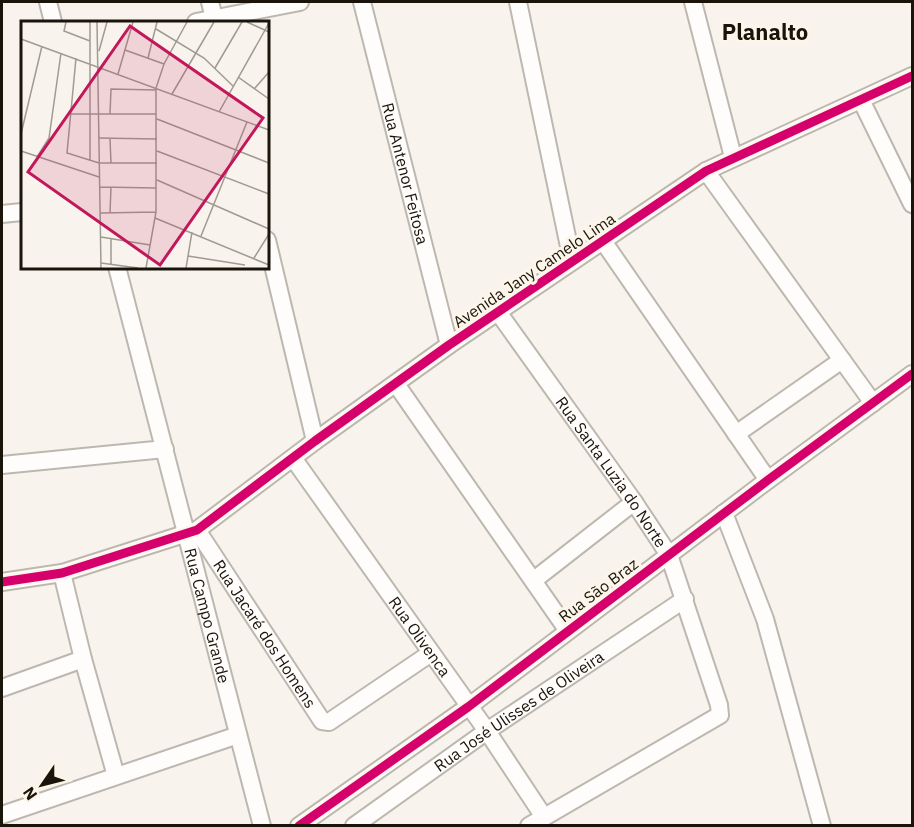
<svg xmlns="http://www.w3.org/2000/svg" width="914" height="827" font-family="'IBM Plex Sans',sans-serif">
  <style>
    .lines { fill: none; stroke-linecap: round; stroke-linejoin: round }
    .minor-casing { stroke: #bdb8af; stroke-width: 20 }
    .minor { stroke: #fefdfc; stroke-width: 16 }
    .cycleway-casing { stroke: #fcf5e9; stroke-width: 13 }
    .cycleway { stroke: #d6006c; stroke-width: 9 }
    .labels { text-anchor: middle; stroke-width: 6; stroke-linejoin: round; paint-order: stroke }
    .street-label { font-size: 16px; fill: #1a140a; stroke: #fcf5e9 }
    .district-label { font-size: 22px; font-weight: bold; fill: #1a140a; stroke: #fcf5e9 }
    .inset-road { fill: none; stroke: #9f9a92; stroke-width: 1.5 }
    .view { fill: #c2185b; fill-opacity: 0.15; stroke: #c2185b; stroke-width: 3 }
    .inset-edge { fill: none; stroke: #1a140a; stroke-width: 3 }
  </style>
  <rect width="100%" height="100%" fill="#f8f4ed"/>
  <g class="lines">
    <defs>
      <g id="minor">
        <path d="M 48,2 L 53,22"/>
        <path d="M 210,2 L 215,22"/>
        <path id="s1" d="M 362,2 L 449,345"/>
        <path d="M 518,2 L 572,261"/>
        <path d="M 693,2 L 733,157"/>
        <path d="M 196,22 L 300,2"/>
        <path d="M 861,100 L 912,204"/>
        <path d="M 706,171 L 873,403"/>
        <path d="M 2,214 L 22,212"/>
        <path d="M 267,240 L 315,441"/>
        <path d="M 603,241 L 768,480"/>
        <path id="s2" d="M 117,267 L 262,826"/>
        <path id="s3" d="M 498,312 L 634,502 L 669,555 L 719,705 L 720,715 L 529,826"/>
        <path d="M 396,384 L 568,631"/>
        <path d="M 736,434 L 842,360"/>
        <path id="s4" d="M 293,458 L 487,731 L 544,817"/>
        <path d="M 2,465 L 165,449"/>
        <path d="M 724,513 L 765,619 L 822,826"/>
        <path id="s5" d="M 197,530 L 322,721 L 329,722 L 431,653"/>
        <path d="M 62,573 L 83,659 L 116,776"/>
        <path d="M 534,580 L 634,502"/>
        <path d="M 2,582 L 62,573 L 197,530 L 315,441 L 449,345 L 706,171 L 912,76"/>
        <path d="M 2,688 L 83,659"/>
        <path d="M 2,815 L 238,735"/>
        <path d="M 299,826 L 468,707 L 768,480 L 912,374"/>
        <path id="s6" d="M 354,826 L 487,731 L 685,599"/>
      </g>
    </defs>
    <!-- minor casing -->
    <use href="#minor" class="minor-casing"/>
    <!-- minor -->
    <use href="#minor" class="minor"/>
    <defs>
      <path id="cycleway" d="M 2,582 L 62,573 L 197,530 L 315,441 L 449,345 L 706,171 L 912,76
        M 299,826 L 468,707 L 768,480 L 912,374"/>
    </defs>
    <!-- cycleway casing -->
    <use href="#cycleway" class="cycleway-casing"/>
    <!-- cycleway -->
    <use href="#cycleway" class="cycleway"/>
  </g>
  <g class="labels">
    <!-- street labels -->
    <g class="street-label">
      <text dy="6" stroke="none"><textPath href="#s1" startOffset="177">Rua Antenor Feitosa</textPath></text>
      <text transform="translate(534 270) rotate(-34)" y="6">Avenida Jany Camelo Lima</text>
      <text dy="6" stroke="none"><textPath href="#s3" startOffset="196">Rua Santa Luzia do Norte</textPath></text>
      <text transform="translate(598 590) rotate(-37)" y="6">Rua São Braz</text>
      <text dy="6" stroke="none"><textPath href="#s2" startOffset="360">Rua Campo Grande</textPath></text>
      <text dy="6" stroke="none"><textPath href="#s5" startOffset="124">Rua Jacaré dos Homens</textPath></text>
      <text dy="6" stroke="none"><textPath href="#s4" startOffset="219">Rua Olivenca</textPath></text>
      <text dy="6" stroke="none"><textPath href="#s6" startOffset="201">Rua José Ulisses de Oliveira</textPath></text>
    </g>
    <!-- district labels -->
    <g class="district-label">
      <text x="765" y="40">Planalto</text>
    </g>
  </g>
  <!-- overview -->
  <g transform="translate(21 21)">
    <rect width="248" height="248" fill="#f8f4ed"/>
    <path class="inset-road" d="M 45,1 L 43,10 L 69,20M 76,1 L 80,247M 226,1 L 248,11M 135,8 L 183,37 L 212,65M 0,18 L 248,109M 104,29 L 143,43M 78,30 L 86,1M 55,37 L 46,132 L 78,142 L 136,142M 127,37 L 136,1M 194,47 L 221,1M 97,53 L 112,1M 217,56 L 248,78M 234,67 L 248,51M 151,73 L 193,1M 198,91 L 248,2M 50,93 L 135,93M 89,93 L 90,68 L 135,69M 136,98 L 248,142M 0,113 L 21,25M 77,117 L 136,118M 89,118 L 90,142M 0,130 L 78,156M 136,130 L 248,173M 16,136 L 28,117 L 40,32M 69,140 L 69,1M 136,159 L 248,208M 79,166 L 135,167M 79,192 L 135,191M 89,192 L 90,166M 134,197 L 248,244M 180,215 L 226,101M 80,216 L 129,224M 167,235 L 224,244M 233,237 L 248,213M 80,242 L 117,247M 90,243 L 90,218M 125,247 L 135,191 L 135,67 L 143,43 L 166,1M 165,247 L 171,211"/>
    <path class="view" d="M 109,5 L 242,97 L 139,244 L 7,151 Z"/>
    <rect width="248" height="248" class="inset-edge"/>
  </g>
  <!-- border -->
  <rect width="914" height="827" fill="none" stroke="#1a140a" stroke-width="6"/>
  <!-- north arrow -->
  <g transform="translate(42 785) rotate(235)" stroke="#fcf5e9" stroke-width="4.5" paint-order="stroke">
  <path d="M0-4.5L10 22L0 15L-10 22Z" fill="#1a140a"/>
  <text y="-9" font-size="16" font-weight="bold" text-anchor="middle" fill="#1a140a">N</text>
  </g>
</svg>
